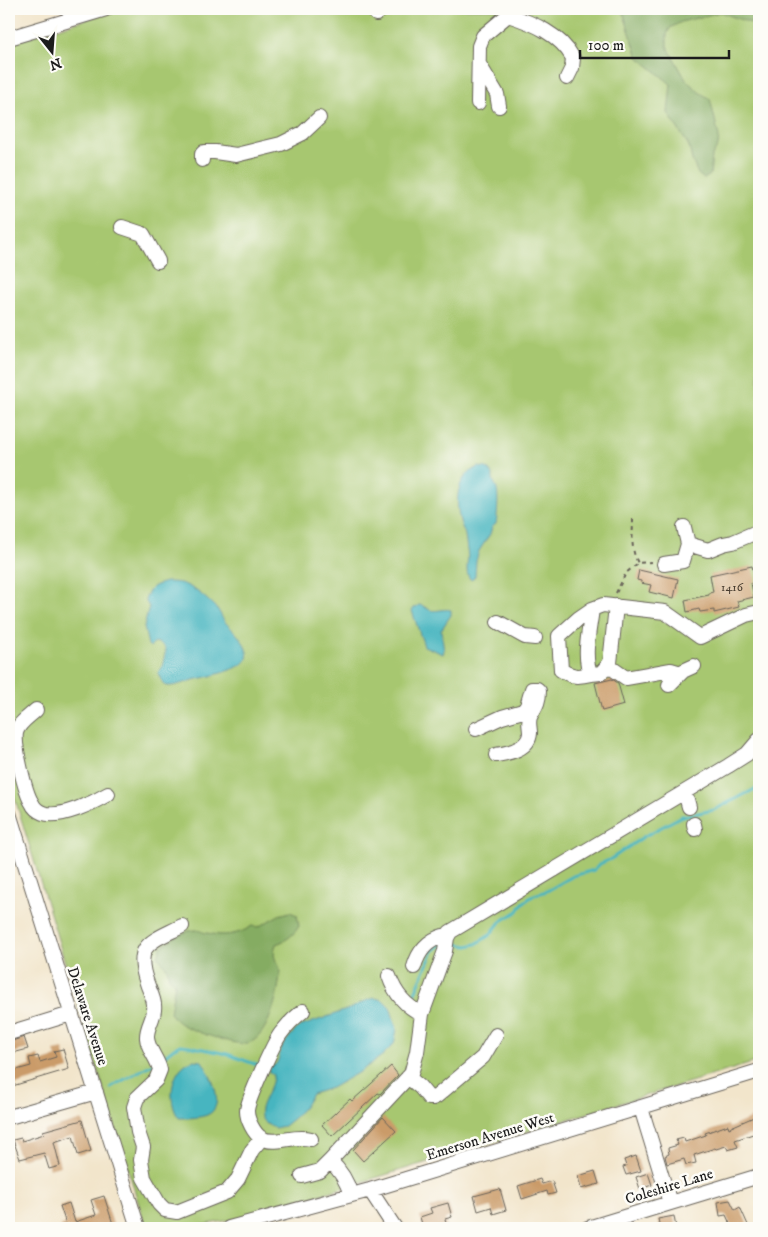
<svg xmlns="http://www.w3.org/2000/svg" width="768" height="1237" font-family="'IM FELL DW Pica',serif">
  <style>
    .green { fill: #a7c76f; stroke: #627246 }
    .forest { fill: #85ac62; stroke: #50643f }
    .water { fill: #47b5c0; stroke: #32686e }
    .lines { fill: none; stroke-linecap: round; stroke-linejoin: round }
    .stream { stroke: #47b5c0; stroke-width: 3 }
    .building { fill: #ca9b69 }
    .minor-casing { stroke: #676259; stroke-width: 16 }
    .path { stroke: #676259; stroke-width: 2; stroke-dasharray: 4 4; stroke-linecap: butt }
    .minor { stroke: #fff; stroke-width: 14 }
    .labels { text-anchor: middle; stroke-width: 5; stroke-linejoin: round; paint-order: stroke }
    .number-label { font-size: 12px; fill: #483c2f }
    .street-label { font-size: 15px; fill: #1c1c1c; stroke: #fdfcf7 }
  </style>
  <rect width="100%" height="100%" fill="#fdfcf7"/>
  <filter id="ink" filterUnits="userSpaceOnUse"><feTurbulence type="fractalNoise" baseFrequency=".02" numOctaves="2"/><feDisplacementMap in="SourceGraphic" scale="10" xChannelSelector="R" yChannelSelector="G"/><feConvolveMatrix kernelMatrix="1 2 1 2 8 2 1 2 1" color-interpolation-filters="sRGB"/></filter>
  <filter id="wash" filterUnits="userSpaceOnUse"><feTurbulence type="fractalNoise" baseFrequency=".0096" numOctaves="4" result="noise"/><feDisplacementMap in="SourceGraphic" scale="20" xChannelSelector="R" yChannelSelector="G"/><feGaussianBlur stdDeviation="1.12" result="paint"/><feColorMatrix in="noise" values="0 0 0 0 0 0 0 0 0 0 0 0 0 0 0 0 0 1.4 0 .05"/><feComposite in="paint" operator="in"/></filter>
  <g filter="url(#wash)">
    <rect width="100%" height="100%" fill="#f2e5cb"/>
    <!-- green -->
    <path class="green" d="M 120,9 L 759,9 L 759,1061 L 247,1217 L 185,1228 L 146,1228 L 9,779 L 9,43 Z"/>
    <!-- forest -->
    <path class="forest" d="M 622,9 L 759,9 L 759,29 L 753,24 L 720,12 L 681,22 L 670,28 L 667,34 L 667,46 L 686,80 L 699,92 L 710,99 L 712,107 L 719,137 L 718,146 L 712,156 L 710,175 L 704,179 L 698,174 L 692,160 L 689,146 L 668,113 L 671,84 L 638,57 Z
      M 290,912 L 297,915 L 299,926 C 293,936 287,940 276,944 C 270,960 280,962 280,973 C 279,992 269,1034 251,1042 C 242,1046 233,1042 224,1040 C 214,1038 185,1028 178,1022 C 175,1020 173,1016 170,1013 L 175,983 L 169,977 L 167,968 L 158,957 L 161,947 C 170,940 184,930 196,930 C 199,930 204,933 207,933 C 223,937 239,935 252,926 L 258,927 L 279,915 Z"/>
    <!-- water -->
    <path class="water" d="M 478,467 L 487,468 L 493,475 C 492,482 496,484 497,490 C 499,498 497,517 496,524 L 492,527 L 490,534 L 479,551 L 476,561 L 475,576 L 471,580 C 463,572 470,561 467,550 C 466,545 466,540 465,535 C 464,530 461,526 460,521 C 455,500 456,477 478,467 Z
      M 166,582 C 173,582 181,582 188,586 C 199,591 210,602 218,610 C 221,614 222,619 226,623 C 234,631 253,648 246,661 C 242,668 206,678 197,679 C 188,681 171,689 164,685 L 158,673 L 162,667 L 166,650 L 164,646 L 156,642 L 150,647 L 148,645 L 144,627 L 149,607 L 145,600 C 149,588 154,585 166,582 Z
      M 419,605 C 424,605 425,608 430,610 C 437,612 444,608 451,610 L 451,615 L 441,630 L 444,650 L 443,654 L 424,646 L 412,611 L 414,608 Z
      M 375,998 L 383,1000 L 390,1007 L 397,1029 L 394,1044 L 383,1055 L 361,1071 L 331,1088 L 312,1094 L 304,1107 L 295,1117 L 284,1126 L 275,1128 C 243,1117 274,1093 273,1075 L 268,1071 L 271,1066 L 275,1065 C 279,1061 279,1055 281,1050 C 284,1042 293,1033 299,1027 L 349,1009 L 368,1000 Z
      M 194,1060 L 202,1061 C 209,1072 228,1106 207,1115 C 199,1118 187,1118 179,1118 C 166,1101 171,1066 194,1060 Z"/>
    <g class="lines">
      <!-- stream -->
      <path class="stream" d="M 451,943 L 468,946 L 476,944 L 490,935 L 500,922 L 518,911 L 523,903 L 534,895 L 547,891 L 573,876 L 594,870 L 600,864 L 611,859 L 643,837 L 682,816 L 714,810 L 759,787
        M 413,997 L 433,951 L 442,944
        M 159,1060 L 174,1048 L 181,1045 L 189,1046 L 227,1054 L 260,1066
        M 111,1087 L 154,1063"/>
    </g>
    <g id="blocks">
      <!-- building -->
      <path class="building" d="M 752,566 L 756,582 L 751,583 L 754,597 L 737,601 L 739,607 L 714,613 L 714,610 L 700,612 L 699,609 L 687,612 L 685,600 L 709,595 L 709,593 L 713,592 L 710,575 Z
        M 639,570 L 678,579 L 674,598 L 649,592 L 651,585 L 641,583 L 641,581 L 637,580 Z
        M 612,679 L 618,683 L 624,705 L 602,711 L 595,683 Z
        M 24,1037 L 28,1049 L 9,1054 L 9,1042 Z
        M 63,1049 L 69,1069 L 9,1087 L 9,1072 L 31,1066 L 29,1058 L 38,1056 L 40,1062 L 56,1057 L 54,1051 Z
        M 391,1066 L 398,1075 L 380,1094 L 378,1093 L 332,1136 L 322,1125 L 350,1099 L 352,1101 Z
        M 756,1116 L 757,1118 L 759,1117 L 759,1132 L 735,1140 L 738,1147 L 728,1150 L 726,1146 L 716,1149 L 715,1148 L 694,1155 L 696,1163 L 686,1165 L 684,1159 L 667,1164 L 665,1156 L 669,1154 L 668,1148 L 678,1145 L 676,1140 L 684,1138 L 685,1142 L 706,1135 L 705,1133 L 728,1125 L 729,1128 Z
        M 383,1117 L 396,1131 L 363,1161 L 353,1150 Z
        M 82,1120 L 91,1151 L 78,1155 L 73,1136 L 54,1142 L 60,1166 L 49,1169 L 44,1153 L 20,1159 L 13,1140 L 21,1138 L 22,1141 L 44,1134 L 43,1131 Z
        M 636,1156 L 641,1171 L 626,1175 L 623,1167 L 626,1166 L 624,1160 Z
        M 595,1171 L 599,1184 L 581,1189 L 578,1176 Z
        M 648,1173 L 652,1185 L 640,1189 L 636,1177 Z
        M 540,1179 L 542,1184 L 552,1181 L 556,1193 L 548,1195 L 547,1191 L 522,1199 L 518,1186 Z
        M 500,1189 L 506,1210 L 493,1214 L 491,1207 L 478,1211 L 474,1196 Z
        M 104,1196 L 113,1224 L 98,1228 L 60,1228 L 60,1226 L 66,1224 L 60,1206 L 69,1203 L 75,1222 L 96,1215 L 91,1200 Z
        M 730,1200 L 735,1210 L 740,1207 L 748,1225 L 741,1228 L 732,1228 L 726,1215 L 720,1216 L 718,1202 Z
        M 448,1203 L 452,1217 L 445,1219 L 447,1227 L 423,1228 L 420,1217 L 432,1213 L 430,1208 Z
        M 674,1216 L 676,1228 L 660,1228 L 658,1219 Z"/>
    </g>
  </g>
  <g filter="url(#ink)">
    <use href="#blocks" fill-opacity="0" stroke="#676259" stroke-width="1"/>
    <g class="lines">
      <defs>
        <path id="minor" d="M 376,14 L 382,9
          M 9,38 L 106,9
          M 479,64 L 497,94 L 499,106
          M 478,103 L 479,46 L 483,36 L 508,15 C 533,23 560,34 573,58 L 572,68 L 567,78
          M 202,160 L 202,154 L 204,152 L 215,152 L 236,155 L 281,144 L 303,133 L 319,118
          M 122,227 L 143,234 L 158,261
          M 684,527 L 688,544 L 708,550 L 723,544 L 733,542 L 759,531
          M 664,564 L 683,561 L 688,544
          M 592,609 C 590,627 582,658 591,674 L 601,673 L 610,663 L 616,606
          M 498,622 L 525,637 L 535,638
          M 606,668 L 613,669 L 626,678 L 671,670 L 681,673
          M 591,674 C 579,677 571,677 561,670 L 559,636 L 579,618 L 592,609 L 603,605 L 665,612 L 700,637 L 746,615 L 759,612
          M 669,685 L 683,671 L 694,666
          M 36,710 C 29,717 18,723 16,733 C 14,745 25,793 32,803 C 34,808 38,811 43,813 C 60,819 93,803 108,794
          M 476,729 L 502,717 L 523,711 L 527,706 L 532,689 L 537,689 L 539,691 C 539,703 535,707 530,717 C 528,723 530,727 530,733 C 529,749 509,753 496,755
          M 685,792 L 689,807
          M 9,813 L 138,1228
          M 694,824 L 695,829
          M 182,926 C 151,942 133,944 147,983 C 149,990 154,998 154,1005 C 156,1017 146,1026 147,1038 C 148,1050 158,1059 160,1070 L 156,1080 L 137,1098 L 134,1107 L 138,1132 L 143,1147 L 141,1160 L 144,1178 L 159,1204 L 165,1210 L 177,1212 L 227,1192 L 238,1179 L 252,1150 L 262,1138
          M 414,967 C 418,952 428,940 443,936 L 447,938
          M 389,976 C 395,994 405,1006 422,1014
          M 303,1011 C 294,1018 287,1025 281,1033 C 274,1042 247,1101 247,1111 C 247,1120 254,1133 261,1138 C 275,1146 294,1134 311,1139
          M 9,1033 L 71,1014
          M 408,1077 L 420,1087 L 429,1098 L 433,1098 L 437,1096 L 483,1057 L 496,1035
          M 641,1108 L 670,1203
          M 9,1117 L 96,1092
          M 302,1176 L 320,1171 L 330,1161
          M 370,1190 L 395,1228
          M 351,1195 C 347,1181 341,1171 330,1161 L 411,1074 L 417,1052 L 422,1014 L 445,951 L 447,938 L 450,932 L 728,766 L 747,754 L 759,740
          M 229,1228 L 370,1190 L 759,1071
          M 588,1228 L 759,1176"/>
      </defs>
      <!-- minor casing -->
      <use href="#minor" class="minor-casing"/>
      <!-- path -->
      <path class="path" d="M 633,519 C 633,536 630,548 638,563
        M 616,593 L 626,573 L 638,563 L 653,562"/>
      <!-- minor -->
      <use href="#minor" class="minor"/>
    </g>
  </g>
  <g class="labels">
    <!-- number labels -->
    <g class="number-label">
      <text x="732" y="591">1416</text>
    </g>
    <!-- street labels -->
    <g class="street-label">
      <text transform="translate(88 1016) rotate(72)" y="5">Delaware Avenue</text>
      <text transform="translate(490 1136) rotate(-17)" y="5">Emerson Avenue West</text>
      <text transform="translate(669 1186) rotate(-17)" y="5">Coleshire Lane</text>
    </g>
  </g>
  <!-- margin -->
  <rect width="768" height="1237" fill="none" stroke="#fdfcf7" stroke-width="30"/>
  <!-- north arrow -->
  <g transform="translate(52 52) rotate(163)" stroke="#fdfcf7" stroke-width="4" paint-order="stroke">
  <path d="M0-4L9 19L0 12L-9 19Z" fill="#1c1c1c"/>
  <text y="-8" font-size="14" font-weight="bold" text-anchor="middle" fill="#1c1c1c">N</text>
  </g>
  <!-- scale -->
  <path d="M580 50v8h149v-8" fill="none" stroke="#1c1c1c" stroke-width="2.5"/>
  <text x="588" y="50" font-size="15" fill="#1c1c1c" stroke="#fdfcf7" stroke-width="4" paint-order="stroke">100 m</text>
</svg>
